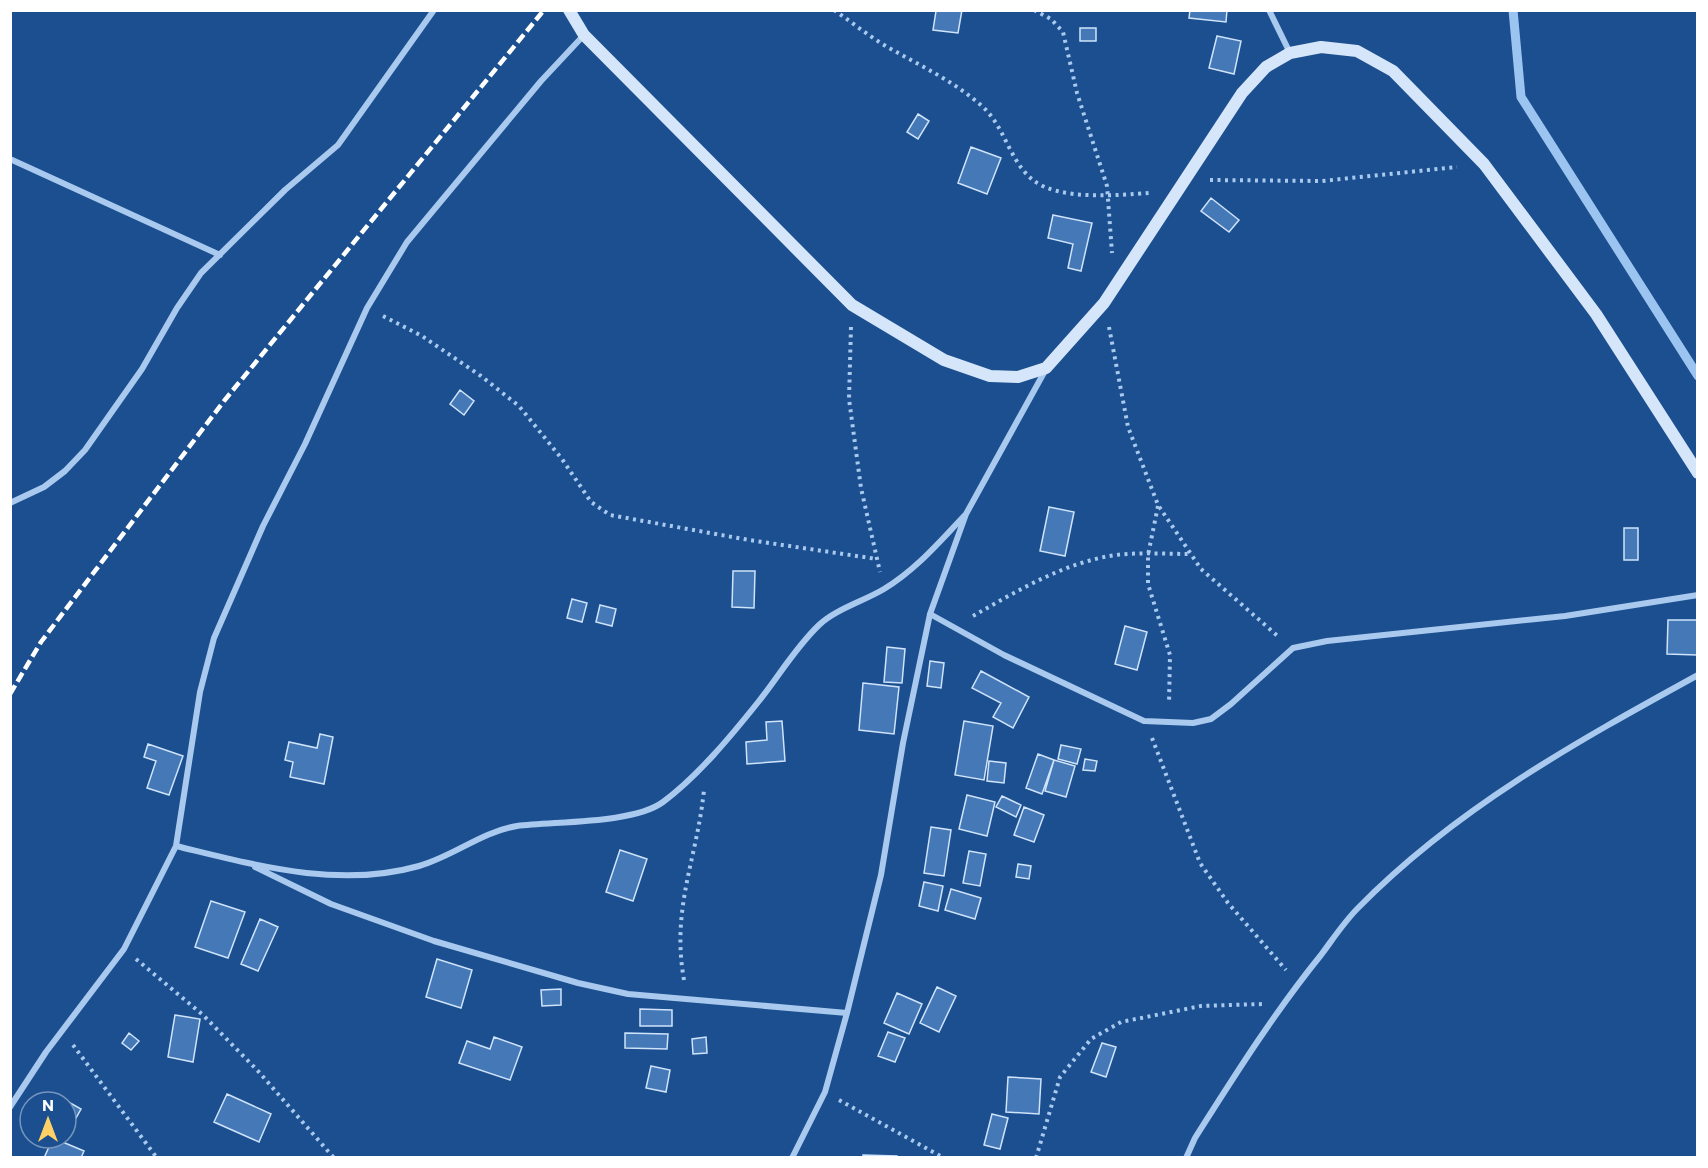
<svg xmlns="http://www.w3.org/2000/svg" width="1708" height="1168" font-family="Commissioner,sans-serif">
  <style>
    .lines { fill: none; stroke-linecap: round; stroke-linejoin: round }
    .stream { stroke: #9cc4f0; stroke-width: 9 }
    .building { fill: #4478b7; stroke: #cfe3fa; stroke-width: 1.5 }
    .path { stroke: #a9c9ee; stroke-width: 4; stroke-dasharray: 3 4.5; stroke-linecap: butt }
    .street { stroke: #a9c9ee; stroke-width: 6 }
    .secondary { stroke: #d6e6fa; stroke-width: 12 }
    .rail { stroke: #fff; stroke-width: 4.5; stroke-dasharray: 10 4.5; stroke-linecap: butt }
  </style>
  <rect width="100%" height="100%" fill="#1b4f8f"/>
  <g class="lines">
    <!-- stream -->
    <path class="stream" d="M 1513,10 L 1521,97 L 1698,376"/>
  </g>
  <!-- building -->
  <path class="building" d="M 933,10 L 962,10 L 958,33 L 933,30 L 936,11 Z
    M 1190,10 L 1227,10 L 1226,22 L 1189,18 Z
    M 1080,28 L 1096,28 L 1096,41 L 1080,41 Z
    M 1217,36 L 1241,41 L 1234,74 L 1209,68 Z
    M 918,114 L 929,121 L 918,139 L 907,132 Z
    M 971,147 L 1001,158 L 987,194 L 958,183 Z
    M 1211,198 L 1239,220 L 1229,232 L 1201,211 Z
    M 1053,215 L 1092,223 L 1081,271 L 1068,268 L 1073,244 L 1048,238 Z
    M 460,390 L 474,401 L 464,415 L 450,404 Z
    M 1049,507 L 1074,512 L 1065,556 L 1040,551 Z
    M 1624,528 L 1638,528 L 1638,560 L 1624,560 Z
    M 733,571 L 755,571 L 754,608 L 732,607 Z
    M 572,599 L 587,603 L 582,622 L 567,618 Z
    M 600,605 L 616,609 L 612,626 L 596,622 Z
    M 1668,620 L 1698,620 L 1697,655 L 1667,654 Z
    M 1125,626 L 1147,632 L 1137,670 L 1115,664 Z
    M 887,647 L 905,649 L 902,683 L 884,682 Z
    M 930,661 L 944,663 L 941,688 L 927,686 Z
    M 981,671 L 1029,697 L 1013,728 L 993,717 L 1001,703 L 972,688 Z
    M 863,683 L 899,687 L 894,734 L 859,730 Z
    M 782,721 L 785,761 L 747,764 L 746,742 L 767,740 L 766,722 Z
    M 964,721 L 993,726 L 984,780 L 955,775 Z
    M 320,734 L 333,737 L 324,784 L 290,777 L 293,762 L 285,760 L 289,742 L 317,748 Z
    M 148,744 L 183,756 L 169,795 L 147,788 L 156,761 L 144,757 Z
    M 1061,745 L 1081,749 L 1077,764 L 1058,759 Z
    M 1038,754 L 1054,760 L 1042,794 L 1026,788 Z
    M 1085,759 L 1097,761 L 1095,771 L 1083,770 Z
    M 1054,760 L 1075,766 L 1066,797 L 1045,791 Z
    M 989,761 L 1006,763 L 1004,783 L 987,781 Z
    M 967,795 L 995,802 L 987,836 L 959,829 Z
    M 1002,796 L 1021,805 L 1016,817 L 996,807 Z
    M 1024,807 L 1044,815 L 1034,842 L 1014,835 Z
    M 931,827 L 951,830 L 944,876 L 924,873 Z
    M 620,850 L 647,859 L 633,901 L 606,892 Z
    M 969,851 L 986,854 L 980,886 L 963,883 Z
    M 1018,864 L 1031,866 L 1029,879 L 1016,877 Z
    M 924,882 L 943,886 L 938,911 L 919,906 Z
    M 951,889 L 981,898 L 975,919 L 945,910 Z
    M 211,901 L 245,912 L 228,958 L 195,947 Z
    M 260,919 L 278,927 L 258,971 L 241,964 Z
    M 437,959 L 472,970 L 461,1008 L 426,997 Z
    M 937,987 L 956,996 L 939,1032 L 920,1023 Z
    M 561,989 L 561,1005 L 542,1006 L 541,990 Z
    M 897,993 L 922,1004 L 909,1034 L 884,1023 Z
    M 640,1009 L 672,1010 L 672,1026 L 640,1026 Z
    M 175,1015 L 200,1019 L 193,1062 L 168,1057 Z
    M 888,1032 L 905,1038 L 895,1062 L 878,1056 Z
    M 129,1033 L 139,1041 L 131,1050 L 122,1043 Z
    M 625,1033 L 668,1034 L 667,1049 L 625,1048 Z
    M 494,1037 L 522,1047 L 510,1080 L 459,1063 L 467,1041 L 490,1049 Z
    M 706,1037 L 707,1053 L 693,1054 L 692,1039 Z
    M 1102,1043 L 1116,1047 L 1106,1077 L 1091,1072 Z
    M 651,1066 L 670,1070 L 666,1092 L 646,1088 Z
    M 1008,1077 L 1041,1079 L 1039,1114 L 1006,1112 Z
    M 227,1094 L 271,1114 L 259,1142 L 214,1122 Z
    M 65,1100 L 81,1109 L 66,1136 L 66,1102 Z
    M 992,1114 L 1008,1118 L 1000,1149 L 984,1145 Z
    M 53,1138 L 84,1151 L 81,1158 L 44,1158 Z
    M 863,1155 L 897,1156 L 897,1158 L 863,1158 Z"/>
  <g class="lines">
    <!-- path -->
    <path class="path" d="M 834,10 C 853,23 871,38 891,49 C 923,67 957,83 984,108 C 1005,128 1010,162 1033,180 C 1059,201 1118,195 1150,193
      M 1034,10 L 1051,19 L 1063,32 L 1077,93 L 1107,186 L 1112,253
      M 1210,180 L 1322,181 L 1457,167
      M 383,316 L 422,336 L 481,376 L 519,406 L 562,459 L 591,502 L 610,515 L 749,540 L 877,559
      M 851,327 L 849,399 L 861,488 L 880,572
      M 1109,327 L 1128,427 L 1158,505 L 1201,569 L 1280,638
      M 1158,506 L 1148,555 L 1148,584 L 1170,655 L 1169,704
      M 973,616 C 1017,591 1065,562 1116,555 C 1140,552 1166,554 1190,554
      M 1152,738 L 1200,863 L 1228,903 L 1286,970
      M 136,959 L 203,1015 L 258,1071 L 334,1158
      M 684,980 C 671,908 697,859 704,790
      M 73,1045 L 157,1158
      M 839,1100 L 944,1158
      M 1036,1158 L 1060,1077 L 1091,1039 L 1121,1022 L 1201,1006 L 1263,1004"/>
    <!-- street -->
    <path class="street" d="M 1269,10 L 1290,53
      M 10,159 L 220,255
      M 10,503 L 44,487 L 65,471 L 85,450 L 142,369 L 177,308 L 201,273 L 285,190 L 338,145 L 434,10
      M 930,614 L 1004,655 L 1144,721 L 1193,723 L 1211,719 L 1231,704 L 1293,648 L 1327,641 L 1565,616 L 1698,595
      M 176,846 C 255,865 338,889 419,866 C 454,856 481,832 517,826 C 556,821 633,824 663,802 C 698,776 731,736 759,701 C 779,676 795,648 819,625 C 836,609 864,601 884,589 C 917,569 940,541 966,514
      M 255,867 L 331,904 L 434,941 L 578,983 L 628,994 L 847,1013
      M 10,1107 L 46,1052 L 124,949 L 176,846 L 200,692 L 214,638 L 263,526 L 305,444 L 367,308 L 407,242 L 541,81 L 584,35
      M 792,1158 L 825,1092 L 847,1013 L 881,875 L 903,743 L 930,614 L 966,514 L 1046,369
      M 1186,1158 L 1195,1138 C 1235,1075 1274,1013 1321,955 C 1333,939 1344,922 1358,908 C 1455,809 1576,742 1698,675"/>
    <!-- secondary -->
    <path class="secondary" d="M 569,10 L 584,35 L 852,305 L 944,360 L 990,376 L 1018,377 L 1046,368 L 1104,303 L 1242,93 L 1266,67 L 1290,53 L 1321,47 L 1357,51 L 1393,71 L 1484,164 L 1596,314 L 1698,473"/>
    <!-- rail -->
    <path class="rail" d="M 10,694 L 41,642 L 224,401 L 544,10"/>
  </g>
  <!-- border -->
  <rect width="1708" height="1168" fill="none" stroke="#ffffff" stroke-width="24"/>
  <!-- north arrow -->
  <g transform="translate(48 1120)"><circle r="28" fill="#1b4f8f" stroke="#7695bc" stroke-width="1.5"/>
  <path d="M0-4.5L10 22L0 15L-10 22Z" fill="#ffd166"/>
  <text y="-9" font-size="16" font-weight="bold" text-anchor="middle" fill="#ffffff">N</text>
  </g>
</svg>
